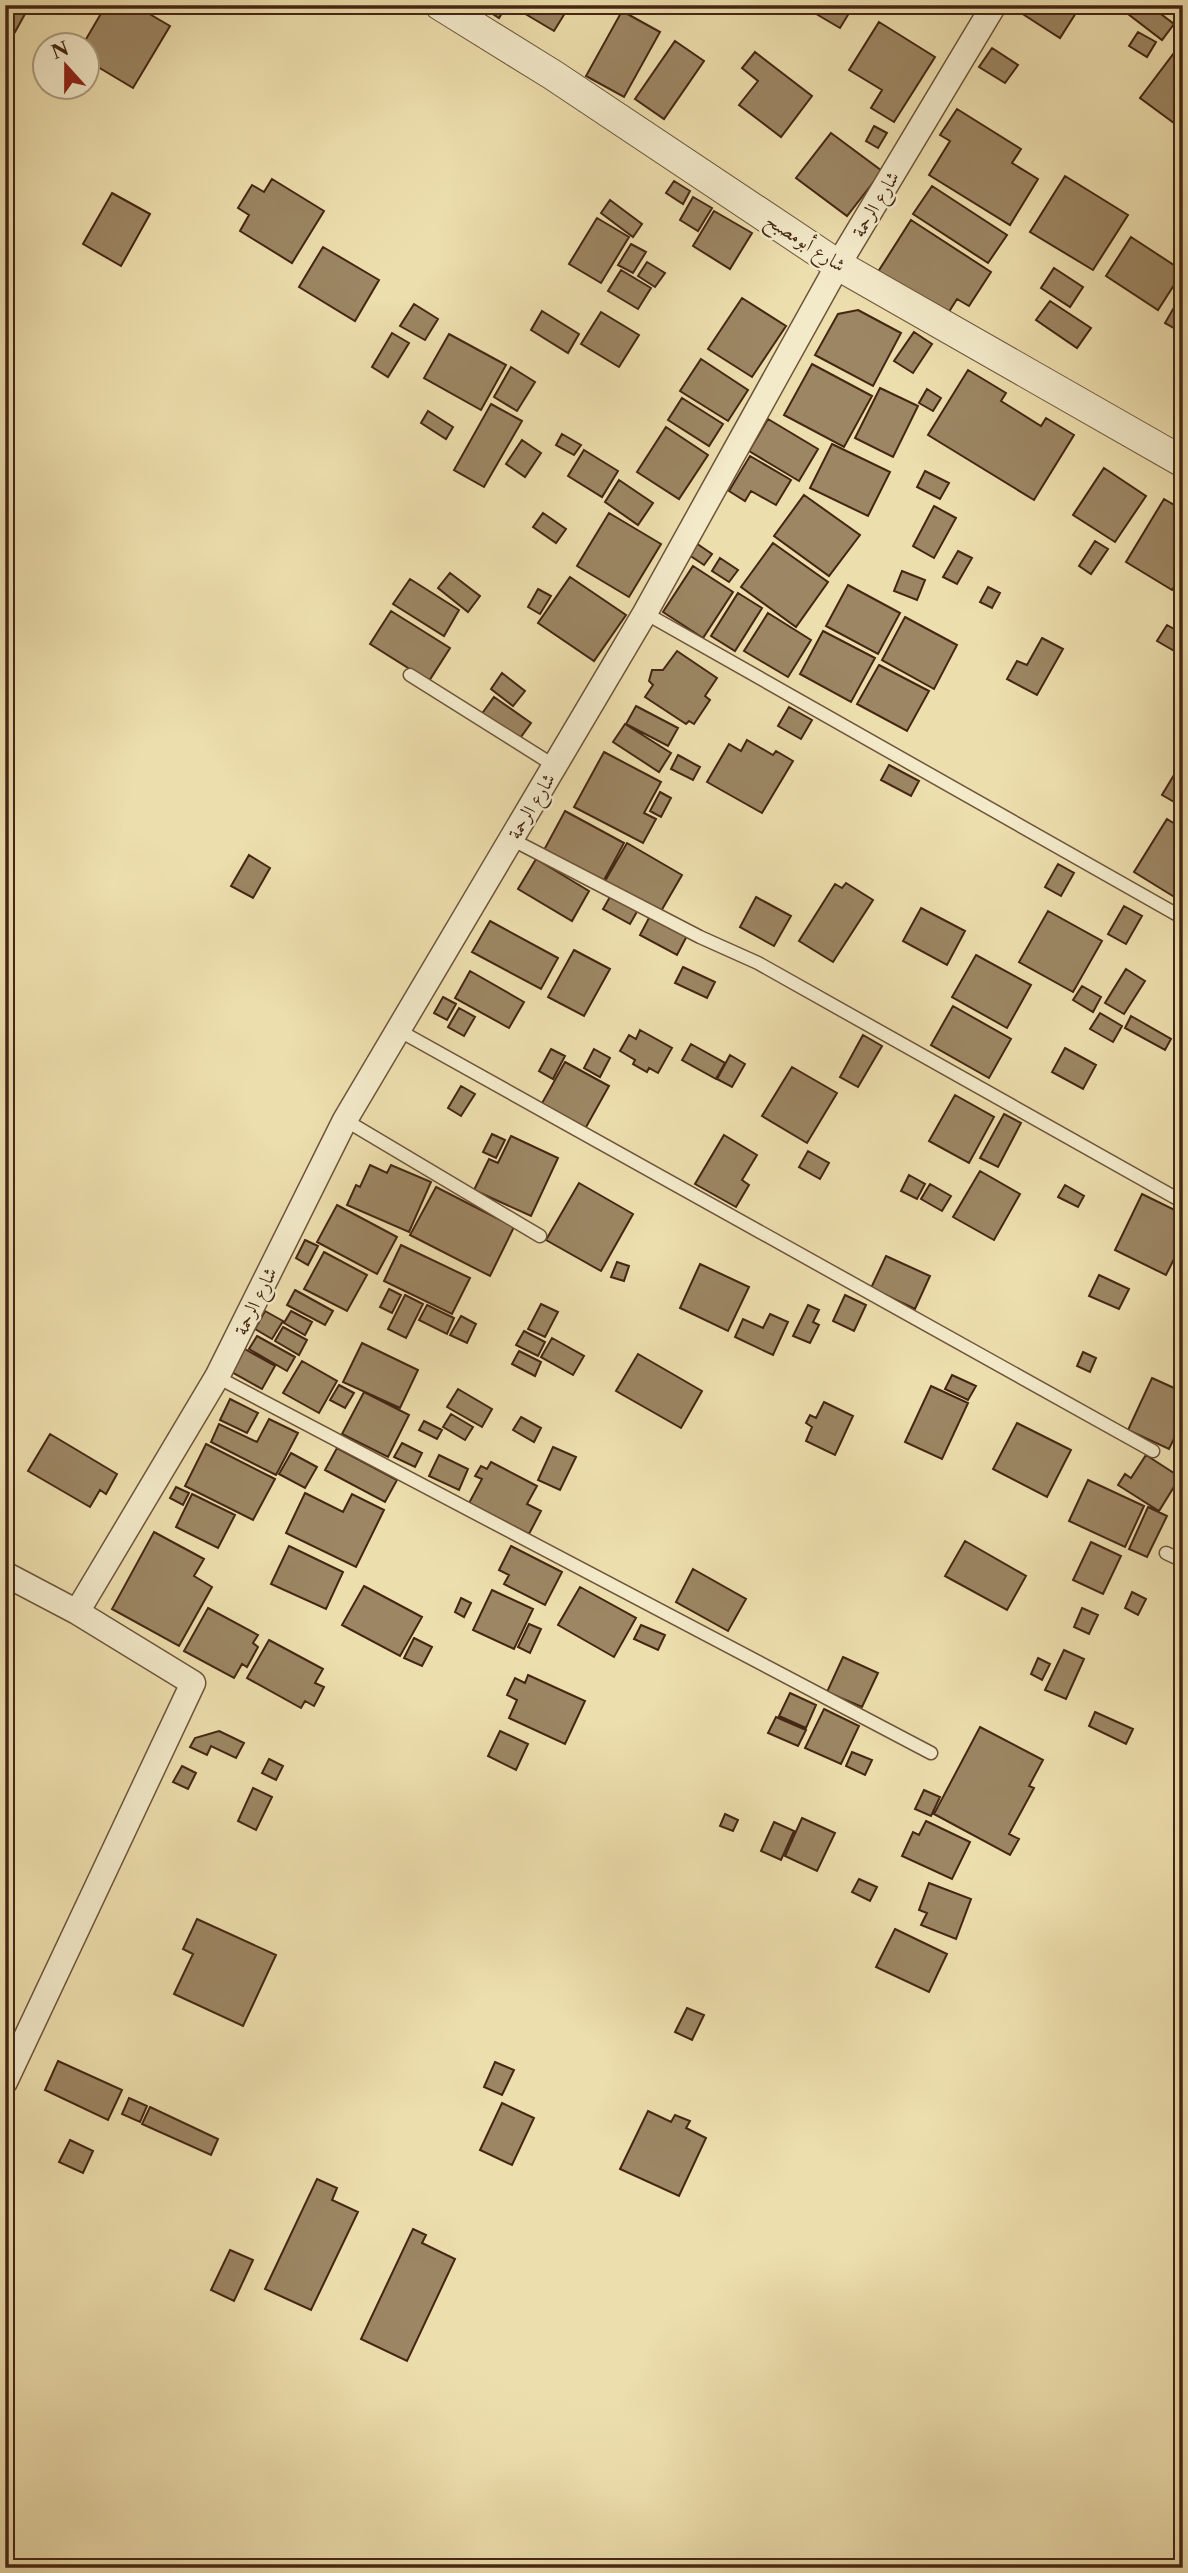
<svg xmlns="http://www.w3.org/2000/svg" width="1188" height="2573" font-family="'Libre Caslon Text',Amiri,serif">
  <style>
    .building { fill: #9c8663; stroke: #442613; stroke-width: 2 }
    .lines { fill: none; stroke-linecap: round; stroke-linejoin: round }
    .service-casing { stroke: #6e543a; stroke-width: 15 }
    .minor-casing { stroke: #6e543a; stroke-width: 27 }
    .tertiary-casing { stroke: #6e543a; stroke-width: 32 }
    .service { stroke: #f3eaca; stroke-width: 12 }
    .minor { stroke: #f3eaca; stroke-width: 24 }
    .tertiary { stroke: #f3eaca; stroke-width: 30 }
    .labels { text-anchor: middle; stroke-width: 5; stroke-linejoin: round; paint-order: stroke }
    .street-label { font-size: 19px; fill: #442613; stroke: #f3eaca }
  </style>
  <rect width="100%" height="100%" fill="#eddead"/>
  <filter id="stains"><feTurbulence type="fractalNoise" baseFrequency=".00286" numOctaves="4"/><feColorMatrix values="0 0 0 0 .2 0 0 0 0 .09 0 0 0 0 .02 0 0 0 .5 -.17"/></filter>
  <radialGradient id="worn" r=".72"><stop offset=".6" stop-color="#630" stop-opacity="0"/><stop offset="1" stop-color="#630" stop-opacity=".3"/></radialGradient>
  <!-- building -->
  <path class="building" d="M 7,5 L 25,14 L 15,32 L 5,26 Z
    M 106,5 L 134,5 L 170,26 L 133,88 L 88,61 L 88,46 L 82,46 Z
    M 479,5 L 507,5 L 499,18 Z
    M 526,5 L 570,5 L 554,31 L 522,12 Z
    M 801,5 L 854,5 L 840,28 Z
    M 1022,5 L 1081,5 L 1060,38 L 1018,11 Z
    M 1134,5 L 1149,5 L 1174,24 L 1162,40 L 1128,14 Z
    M 622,11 L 660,32 L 624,97 L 586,76 Z
    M 879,22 L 935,57 L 894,122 L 871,108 L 882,90 L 849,70 Z
    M 1138,32 L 1156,42 L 1147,57 L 1129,46 Z
    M 675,41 L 704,61 L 664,119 L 635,99 Z
    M 1183,41 L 1183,128 L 1182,129 L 1140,98 Z
    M 992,48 L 1018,65 L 1005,83 L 979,67 Z
    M 755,52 L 812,96 L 781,137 L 739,105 L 758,81 L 742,68 Z
    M 957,109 L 1021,149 L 1012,163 L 1038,179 L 1010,225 L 929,175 L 950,141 L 940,135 Z
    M 874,126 L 887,133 L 878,148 L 866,141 Z
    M 831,133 L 882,171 L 847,216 L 796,178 Z
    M 1065,176 L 1128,215 L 1093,270 L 1030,232 Z
    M 272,179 L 324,211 L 292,263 L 240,231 L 249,215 L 238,208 L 252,185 L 264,192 Z
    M 674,181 L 690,191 L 683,204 L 666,193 Z
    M 932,186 L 1007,235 L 988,263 L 913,214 Z
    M 112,193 L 150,214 L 121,266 L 83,244 Z
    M 693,197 L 712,208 L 698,231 L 680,220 Z
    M 610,200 L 642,224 L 633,237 L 601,213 Z
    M 714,211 L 752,233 L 730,269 L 693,246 Z
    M 597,218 L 629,237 L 601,283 L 569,264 Z
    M 911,220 L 991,272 L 969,306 L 957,299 L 947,315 L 876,275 Z
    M 1131,237 L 1183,271 L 1158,310 L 1106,276 Z
    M 631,244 L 646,252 L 633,273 L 618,265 Z
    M 323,247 L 379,280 L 355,321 L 299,287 Z
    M 647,262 L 665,273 L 655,287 L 638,276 Z
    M 1054,268 L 1083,287 L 1070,307 L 1041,288 Z
    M 621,270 L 651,288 L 638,309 L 608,291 Z
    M 742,298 L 786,326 L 752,377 L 708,349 Z
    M 1050,301 L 1091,328 L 1077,348 L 1036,320 Z
    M 414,304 L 438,319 L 425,340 L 400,326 Z
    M 1176,304 L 1183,308 L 1183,333 L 1165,323 Z
    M 858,310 L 901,333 L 873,386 L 815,355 L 838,314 Z
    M 542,311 L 579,334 L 568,353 L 531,330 Z
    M 601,312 L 639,335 L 619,367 L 581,344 Z
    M 914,332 L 932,344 L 913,373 L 894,361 Z
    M 392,333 L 409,343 L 388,377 L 372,367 Z
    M 449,334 L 506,365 L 481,410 L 424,378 Z
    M 701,359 L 748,390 L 728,421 L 680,391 Z
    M 812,364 L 872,396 L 844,447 L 784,415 Z
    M 511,367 L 535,382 L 517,411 L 494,397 Z
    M 968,370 L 1006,393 L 1001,401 L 1041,426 L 1046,418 L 1074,435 L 1034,500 L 928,435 Z
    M 880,388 L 918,406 L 893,457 L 855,438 Z
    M 927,389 L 941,398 L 933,411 L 919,403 Z
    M 682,398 L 723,424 L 709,446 L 668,420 Z
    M 491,404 L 522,421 L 484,487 L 454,470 Z
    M 428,411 L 453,427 L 446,439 L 421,423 Z
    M 768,419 L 818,449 L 799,481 L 749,451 Z
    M 666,427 L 708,455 L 679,499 L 637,472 Z
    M 562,434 L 581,445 L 574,455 L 556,445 Z
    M 522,440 L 541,453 L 525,477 L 506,464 Z
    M 832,444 L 890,472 L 868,516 L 810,488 Z
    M 584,450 L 618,471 L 602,497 L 568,476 Z
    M 750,456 L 791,480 L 776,505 L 751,491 L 745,501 L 729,491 Z
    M 1104,468 L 1146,496 L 1115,542 L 1073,515 Z
    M 925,471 L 949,483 L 940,499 L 917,487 Z
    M 619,480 L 653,503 L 638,525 L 605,502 Z
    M 804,495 L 860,535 L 829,576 L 774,536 Z
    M 1164,499 L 1183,510 L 1183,573 L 1172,590 L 1126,562 Z
    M 934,506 L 956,518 L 934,558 L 913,546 Z
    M 543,513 L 566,529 L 556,543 L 533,527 Z
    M 609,513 L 661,544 L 629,597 L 577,566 Z
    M 1095,541 L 1108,549 L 1091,574 L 1079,566 Z
    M 696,543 L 712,554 L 704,565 L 689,555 Z
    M 773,543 L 828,582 L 796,627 L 741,587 Z
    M 958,551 L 972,558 L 957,584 L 943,577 Z
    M 720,558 L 738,570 L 729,582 L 712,571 Z
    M 693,566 L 733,592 L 703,638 L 663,612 Z
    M 902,571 L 925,580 L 917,600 L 894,591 Z
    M 450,573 L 480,596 L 468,612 L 438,588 Z
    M 570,577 L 626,615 L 594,661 L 538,623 Z
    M 410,579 L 459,610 L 444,636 L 393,604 Z
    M 848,585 L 900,613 L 878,654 L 826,626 Z
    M 988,587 L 1000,593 L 992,608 L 980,602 Z
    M 538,589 L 551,596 L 540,614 L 528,607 Z
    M 738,593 L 762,608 L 735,651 L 711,636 Z
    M 391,611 L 450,648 L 429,681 L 370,644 Z
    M 768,613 L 811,640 L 788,677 L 744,651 Z
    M 905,617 L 957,645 L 934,689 L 882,660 Z
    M 1167,625 L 1183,634 L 1183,641 L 1176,652 L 1157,641 Z
    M 823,631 L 875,658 L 851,702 L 800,674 Z
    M 1042,638 L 1063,649 L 1037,695 L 1007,679 L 1017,661 L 1027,665 Z
    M 677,651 L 717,678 L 705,696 L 710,700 L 694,724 L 689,721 L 686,724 L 645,697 L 653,685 L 649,681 L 652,670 L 663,670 Z
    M 879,665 L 929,691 L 907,731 L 857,704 Z
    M 502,673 L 525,691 L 513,706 L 491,689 Z
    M 494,697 L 531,723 L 518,741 L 481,715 Z
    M 636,706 L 678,728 L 668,746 L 626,724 Z
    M 789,707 L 812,720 L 801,739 L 778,726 Z
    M 625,724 L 671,753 L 659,772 L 613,742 Z
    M 747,740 L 773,755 L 776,751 L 793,761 L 762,813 L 707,782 L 729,744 L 741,751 Z
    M 604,752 L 661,782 L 644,813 L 656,819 L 643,843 L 574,807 Z
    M 678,755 L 700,767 L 693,780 L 671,769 Z
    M 1183,760 L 1183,807 L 1162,795 Z
    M 889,765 L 919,781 L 911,796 L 881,780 Z
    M 660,792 L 671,798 L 661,817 L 650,811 Z
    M 565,811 L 624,843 L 603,882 L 544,850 Z
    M 1167,819 L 1183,829 L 1183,887 L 1176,898 L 1134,872 Z
    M 627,843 L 682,875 L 660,913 L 605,881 Z
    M 249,855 L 270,868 L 253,898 L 231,886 Z
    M 536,859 L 589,891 L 572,921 L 518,889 Z
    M 1058,864 L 1074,873 L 1061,896 L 1045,887 Z
    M 846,883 L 873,900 L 833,962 L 799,941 L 835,884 L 842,888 Z
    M 611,895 L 638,910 L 630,924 L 603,909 Z
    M 756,897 L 791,916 L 774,946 L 740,927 Z
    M 1124,906 L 1142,916 L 1126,944 L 1108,934 Z
    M 921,908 L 965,931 L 947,965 L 903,941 Z
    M 1048,911 L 1102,941 L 1073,992 L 1019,962 Z
    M 651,914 L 688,934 L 677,955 L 640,935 Z
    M 490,921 L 558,958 L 541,989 L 472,952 Z
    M 574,950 L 610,969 L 584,1016 L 548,997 Z
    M 976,955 L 1031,985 L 1007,1028 L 952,997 Z
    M 683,967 L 715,982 L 707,998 L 675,983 Z
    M 1126,969 L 1145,981 L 1124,1014 L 1105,1003 Z
    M 470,971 L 524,1002 L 509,1028 L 455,998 Z
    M 1082,986 L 1101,997 L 1093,1012 L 1073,1000 Z
    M 443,997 L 456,1004 L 447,1020 L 434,1013 Z
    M 953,1006 L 1011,1039 L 989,1078 L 931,1045 Z
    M 459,1008 L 475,1017 L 464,1036 L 448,1027 Z
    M 1100,1013 L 1122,1026 L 1113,1042 L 1090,1029 Z
    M 1131,1016 L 1171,1039 L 1165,1050 L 1125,1028 Z
    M 640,1030 L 672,1048 L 658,1073 L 649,1068 L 647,1072 L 633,1064 L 635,1060 L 620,1051 L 629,1035 L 636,1039 Z
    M 863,1035 L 882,1046 L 858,1087 L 840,1077 Z
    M 691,1044 L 725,1063 L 716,1079 L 682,1060 Z
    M 1065,1048 L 1096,1065 L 1083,1089 L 1052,1072 Z
    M 551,1049 L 565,1056 L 553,1079 L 539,1071 Z
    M 594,1049 L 610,1058 L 600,1077 L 584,1068 Z
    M 730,1055 L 745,1064 L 732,1087 L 717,1079 Z
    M 565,1062 L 609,1086 L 585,1129 L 541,1105 Z
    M 792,1067 L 837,1093 L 807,1143 L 762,1116 Z
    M 461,1086 L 475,1094 L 461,1116 L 448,1108 Z
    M 955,1095 L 994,1117 L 969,1163 L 929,1141 Z
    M 1004,1114 L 1021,1123 L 998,1167 L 980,1158 Z
    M 492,1134 L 505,1140 L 496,1158 L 483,1152 Z
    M 724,1135 L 757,1155 L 742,1180 L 749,1185 L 736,1207 L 695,1184 Z
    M 511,1136 L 558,1158 L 531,1216 L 474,1190 L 489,1159 L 498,1163 Z
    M 808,1151 L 829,1163 L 820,1179 L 799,1167 Z
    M 370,1165 L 387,1173 L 391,1165 L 431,1182 L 409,1232 L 347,1205 L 356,1185 L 360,1187 Z
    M 980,1171 L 1020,1194 L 994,1240 L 953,1217 Z
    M 909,1175 L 925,1184 L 917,1199 L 901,1191 Z
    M 579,1183 L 633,1214 L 601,1271 L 546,1240 Z
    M 930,1184 L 951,1196 L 942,1211 L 921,1199 Z
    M 1065,1185 L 1084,1196 L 1078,1207 L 1058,1197 Z
    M 436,1187 L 514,1227 L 490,1276 L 410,1235 Z
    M 1142,1194 L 1183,1214 L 1183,1225 L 1175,1242 L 1181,1245 L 1166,1275 L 1115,1250 Z
    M 337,1205 L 397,1237 L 377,1274 L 317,1242 Z
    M 305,1240 L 318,1246 L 308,1265 L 296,1258 Z
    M 401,1245 L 470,1278 L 452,1314 L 384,1281 Z
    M 324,1252 L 367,1275 L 347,1311 L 304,1289 Z
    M 886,1256 L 930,1276 L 915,1309 L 871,1288 Z
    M 617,1262 L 629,1266 L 624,1281 L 611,1277 Z
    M 700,1264 L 749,1287 L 728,1331 L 680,1308 Z
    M 1099,1275 L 1129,1289 L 1119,1309 L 1089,1296 Z
    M 389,1289 L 401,1295 L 392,1313 L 380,1307 Z
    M 295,1290 L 333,1311 L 325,1325 L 287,1305 Z
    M 405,1295 L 423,1304 L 406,1338 L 388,1329 Z
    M 845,1295 L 866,1305 L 854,1331 L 833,1321 Z
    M 541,1304 L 558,1312 L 545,1337 L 528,1329 Z
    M 427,1305 L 454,1318 L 447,1334 L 419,1320 Z
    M 808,1305 L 819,1310 L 813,1322 L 819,1325 L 810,1343 L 793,1336 Z
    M 265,1311 L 283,1321 L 272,1339 L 255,1329 Z
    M 291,1311 L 312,1322 L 305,1335 L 284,1323 Z
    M 770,1314 L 788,1322 L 773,1355 L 735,1337 L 743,1319 L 763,1328 Z
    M 461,1316 L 476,1324 L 467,1343 L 450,1335 Z
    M 283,1327 L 307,1340 L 299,1355 L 275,1341 Z
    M 524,1331 L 545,1342 L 538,1356 L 516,1345 Z
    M 257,1336 L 295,1357 L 287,1371 L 249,1349 Z
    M 552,1338 L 584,1356 L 573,1375 L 541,1357 Z
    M 362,1343 L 418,1370 L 400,1408 L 343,1382 Z
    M 243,1348 L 275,1366 L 262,1389 L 230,1371 Z
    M 519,1351 L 541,1362 L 535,1376 L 512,1364 Z
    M 1083,1352 L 1096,1358 L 1090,1372 L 1077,1366 Z
    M 638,1354 L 702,1391 L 681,1428 L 616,1391 Z
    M 302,1361 L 337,1381 L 319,1413 L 283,1393 Z
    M 952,1375 L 976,1386 L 968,1400 L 945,1389 Z
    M 1152,1378 L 1183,1392 L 1183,1420 L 1169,1449 L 1128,1430 Z
    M 339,1385 L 354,1393 L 345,1408 L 330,1400 Z
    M 931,1386 L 968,1403 L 942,1459 L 905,1442 Z
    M 458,1389 L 492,1409 L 482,1427 L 447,1407 Z
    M 364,1392 L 409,1415 L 388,1457 L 342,1434 Z
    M 230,1399 L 258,1413 L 247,1433 L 220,1420 Z
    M 824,1402 L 853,1416 L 835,1455 L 806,1441 L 812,1427 L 806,1423 L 810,1415 L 816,1418 Z
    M 451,1414 L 473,1427 L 465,1440 L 443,1427 Z
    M 521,1417 L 541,1428 L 534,1442 L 513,1430 Z
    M 269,1419 L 298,1433 L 276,1475 L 211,1442 L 219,1424 L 257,1442 Z
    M 424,1421 L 442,1430 L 437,1439 L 419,1430 Z
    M 1017,1423 L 1071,1450 L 1047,1497 L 993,1469 Z
    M 50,1434 L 117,1474 L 106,1494 L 100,1490 L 90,1507 L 28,1471 Z
    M 402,1443 L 422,1453 L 415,1467 L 394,1457 Z
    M 206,1444 L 275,1479 L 253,1520 L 185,1486 Z
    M 553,1447 L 576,1457 L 560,1490 L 538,1480 Z
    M 337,1448 L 397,1480 L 385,1502 L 325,1470 Z
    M 291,1453 L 317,1467 L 305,1488 L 279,1474 Z
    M 439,1455 L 468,1469 L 459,1490 L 429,1476 Z
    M 1146,1455 L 1180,1477 L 1159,1511 L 1118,1485 L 1125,1474 L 1131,1478 Z
    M 491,1462 L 537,1486 L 527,1504 L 541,1511 L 529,1534 L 469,1503 L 482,1479 L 475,1476 L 481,1466 L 487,1469 Z
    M 1088,1480 L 1144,1506 L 1125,1547 L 1069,1521 Z
    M 176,1487 L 189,1493 L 183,1505 L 170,1498 Z
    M 305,1493 L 343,1512 L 352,1494 L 384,1510 L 356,1567 L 286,1533 Z
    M 192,1494 L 235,1515 L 218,1548 L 176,1527 Z
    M 1148,1507 L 1167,1516 L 1147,1557 L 1129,1549 Z
    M 154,1532 L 204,1559 L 194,1576 L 212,1587 L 179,1646 L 112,1609 Z
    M 965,1541 L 1026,1576 L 1007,1610 L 945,1576 Z
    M 1091,1542 L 1121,1556 L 1103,1594 L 1073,1580 Z
    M 289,1546 L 343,1572 L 326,1609 L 271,1584 Z
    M 511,1546 L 562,1572 L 545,1605 L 504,1584 L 509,1575 L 499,1570 Z
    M 693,1569 L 746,1599 L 728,1631 L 676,1602 Z
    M 364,1586 L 422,1617 L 400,1656 L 342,1625 Z
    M 580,1587 L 636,1618 L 614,1657 L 558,1625 Z
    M 492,1590 L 533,1609 L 514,1649 L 473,1630 Z
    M 1132,1592 L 1146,1599 L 1138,1615 L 1125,1608 Z
    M 461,1598 L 471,1603 L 464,1617 L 455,1612 Z
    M 208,1608 L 258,1635 L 253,1643 L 258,1647 L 247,1667 L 242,1664 L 234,1678 L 184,1651 Z
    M 1082,1608 L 1098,1615 L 1089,1634 L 1074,1627 Z
    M 529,1624 L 541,1629 L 530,1653 L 518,1647 Z
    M 641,1625 L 665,1635 L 658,1650 L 634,1639 Z
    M 414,1638 L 432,1647 L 422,1666 L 404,1658 Z
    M 269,1640 L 323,1669 L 315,1683 L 324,1687 L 314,1706 L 305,1701 L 301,1708 L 247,1678 Z
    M 1064,1650 L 1084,1659 L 1066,1699 L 1045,1690 Z
    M 843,1657 L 878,1673 L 862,1707 L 827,1692 Z
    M 1038,1658 L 1050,1664 L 1042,1680 L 1031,1674 Z
    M 528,1675 L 585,1701 L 565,1744 L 509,1718 L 517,1700 L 507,1695 L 515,1678 L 525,1683 Z
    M 790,1693 L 816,1705 L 806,1728 L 779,1716 Z
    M 824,1709 L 859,1726 L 841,1764 L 805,1748 Z
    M 1095,1712 L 1133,1729 L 1126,1744 L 1089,1726 Z
    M 776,1717 L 806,1730 L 798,1746 L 768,1733 Z
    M 980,1727 L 1043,1760 L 1029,1786 L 1034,1788 L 1009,1834 L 1019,1839 L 1010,1855 L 934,1814 Z
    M 219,1731 L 244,1743 L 236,1758 L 211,1746 L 207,1755 L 190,1747 L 195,1738 Z
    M 500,1731 L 528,1744 L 516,1770 L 488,1756 Z
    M 852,1752 L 872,1760 L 865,1775 L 846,1766 Z
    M 269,1759 L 283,1766 L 276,1780 L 262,1773 Z
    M 182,1766 L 196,1773 L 188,1789 L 173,1782 Z
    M 253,1788 L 272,1797 L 256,1830 L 238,1821 Z
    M 924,1790 L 940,1797 L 931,1816 L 915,1809 Z
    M 725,1814 L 738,1820 L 733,1831 L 720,1826 Z
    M 802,1818 L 835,1833 L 817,1871 L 785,1856 Z
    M 926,1821 L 970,1842 L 952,1879 L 902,1856 L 913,1832 L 919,1835 Z
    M 774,1822 L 794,1831 L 781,1860 L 761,1851 Z
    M 859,1879 L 877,1887 L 870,1901 L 852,1892 Z
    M 929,1883 L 971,1899 L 956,1939 L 921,1925 L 927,1913 L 919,1910 Z
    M 197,1919 L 276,1955 L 243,2026 L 174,1994 L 193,1954 L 183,1949 Z
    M 895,1929 L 947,1954 L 929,1992 L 876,1967 Z
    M 687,2008 L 704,2015 L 692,2040 L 675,2032 Z
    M 58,2061 L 122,2090 L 108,2120 L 45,2090 Z
    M 495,2062 L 514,2070 L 502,2095 L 484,2087 Z
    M 129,2098 L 147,2106 L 140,2122 L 122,2114 Z
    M 502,2103 L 534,2118 L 512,2165 L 480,2150 Z
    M 150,2107 L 218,2139 L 211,2155 L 142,2124 Z
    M 648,2111 L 671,2122 L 675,2115 L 690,2121 L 686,2128 L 706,2138 L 679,2196 L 620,2169 Z
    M 70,2140 L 93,2151 L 83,2173 L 59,2162 Z
    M 317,2179 L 337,2188 L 332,2200 L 358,2212 L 311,2310 L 265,2289 Z
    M 413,2229 L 426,2235 L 422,2243 L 455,2259 L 407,2361 L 361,2339 Z
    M 230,2250 L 253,2260 L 234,2301 L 211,2290 Z"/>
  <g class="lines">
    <defs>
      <path id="service" d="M 645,613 L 1183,918
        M 410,675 L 555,766
        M 511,839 L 700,937 L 758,963 L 1183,1202
        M 398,1030 L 1153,1451
        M 345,1120 L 540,1236
        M 217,1377 L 931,1753
        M 1166,1553 L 1183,1561"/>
      <path id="minor" d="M 5,1574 L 77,1612 L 193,1683 L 5,2082
        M 77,1612 L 217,1377 L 345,1120 L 645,613 L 838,265 L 994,5"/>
      <path id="tertiary" d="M 440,5 L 553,75 L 838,265 L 1183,462"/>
    </defs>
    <!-- service casing -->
    <use href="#service" class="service-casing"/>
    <!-- minor casing -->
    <use href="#minor" class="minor-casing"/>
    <!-- tertiary casing -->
    <use href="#tertiary" class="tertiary-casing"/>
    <!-- service -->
    <use href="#service" class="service"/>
    <!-- minor -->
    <use href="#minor" class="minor"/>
    <!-- tertiary -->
    <use href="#tertiary" class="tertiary"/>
  </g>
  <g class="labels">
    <!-- street labels -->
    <g class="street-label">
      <text transform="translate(875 204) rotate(-59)" y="7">شارع الرحمة</text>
      <text transform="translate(806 242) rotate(33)" y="7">شارع أبومصبح</text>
      <text transform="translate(531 806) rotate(-59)" y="7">شارع الرحمة</text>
      <text transform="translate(255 1301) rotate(-64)" y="7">شارع الرحمة</text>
    </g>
  </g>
  <!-- margin -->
  <rect width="1188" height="2573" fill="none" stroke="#eddead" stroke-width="28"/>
  <rect x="7" y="7" width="1174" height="2559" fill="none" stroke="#442613" stroke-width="3.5"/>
  <rect x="14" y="14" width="1160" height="2545" fill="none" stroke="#442613" stroke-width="2"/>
  <!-- north arrow -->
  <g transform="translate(66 66) rotate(339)"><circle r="33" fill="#f3eaca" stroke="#ad9c81" stroke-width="2"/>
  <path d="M0-5L12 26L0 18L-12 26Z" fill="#8f2418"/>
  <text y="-10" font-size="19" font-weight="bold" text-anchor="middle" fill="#442613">N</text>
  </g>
  <rect width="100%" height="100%" filter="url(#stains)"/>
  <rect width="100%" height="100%" fill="url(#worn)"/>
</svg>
